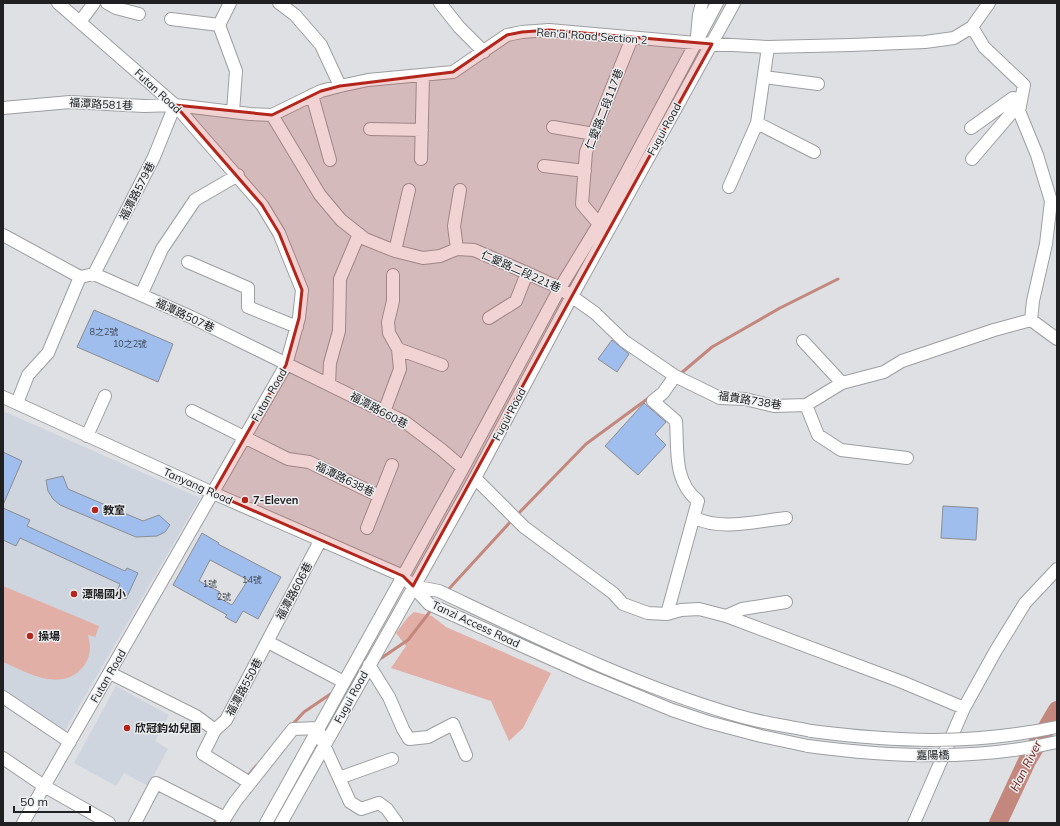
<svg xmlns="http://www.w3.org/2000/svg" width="1060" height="826" font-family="Mulish,'Noto Sans TC',sans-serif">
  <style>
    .built { fill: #cfd5df }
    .green { fill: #e2afa7 }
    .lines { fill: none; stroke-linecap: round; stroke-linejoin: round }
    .stream { stroke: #c3877d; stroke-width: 3 }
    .river { stroke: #c3877d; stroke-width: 18 }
    .building { fill: #9fbeee; stroke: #8b8c8f; fill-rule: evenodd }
    .minor-casing { stroke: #9d9ea1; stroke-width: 14 }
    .minor { stroke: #fff; stroke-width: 12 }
    .minor-bridge-casing { stroke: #9d9ea1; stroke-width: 14; stroke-linecap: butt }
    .minor-bridge { stroke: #fff; stroke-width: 12 }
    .marked { fill: #b4251c; fill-opacity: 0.2; stroke: #b4251c; stroke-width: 3; stroke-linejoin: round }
    .poi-dot { fill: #b4251c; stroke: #eceef0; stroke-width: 1.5 }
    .labels { text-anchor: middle; stroke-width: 3; stroke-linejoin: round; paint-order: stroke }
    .number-label { font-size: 9px; fill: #404855 }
    .street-label { font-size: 11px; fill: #202022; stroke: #eceef0 }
    .poi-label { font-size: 11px; font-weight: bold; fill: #202022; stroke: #eceef0; text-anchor: start }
    .water-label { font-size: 12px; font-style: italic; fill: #6a2119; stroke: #eceef0 }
  </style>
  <rect width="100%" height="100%" fill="#dee0e3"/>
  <!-- built -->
  <path class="built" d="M 3,411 L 200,498 L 64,732 L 3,690 Z
    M 116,686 L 169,715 L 155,741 L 168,749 L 148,786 L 124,773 L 116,786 L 74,763 Z"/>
  <!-- green -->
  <path class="green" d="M 3,586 L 99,626 L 95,637 L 88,635 C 91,646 91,657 83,667 C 61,693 28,673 3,662 Z
    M 414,612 L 432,616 L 446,627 L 551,673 L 523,728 L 509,741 L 491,701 L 391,668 L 406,646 L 396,633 L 408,617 Z"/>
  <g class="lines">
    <!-- stream -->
    <path class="stream" d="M 679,375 L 712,347 L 780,308 L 838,279
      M 516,516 L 586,444 L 650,397
      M 447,591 L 512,520
      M 377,661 L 408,640 L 432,609
      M 291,726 L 304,712 L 335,691
      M 247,777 L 256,766
      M 214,823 L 218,818"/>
    <!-- river -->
    <path class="river" d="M 998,823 L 1027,761 L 1057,710"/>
  </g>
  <!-- building -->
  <path class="building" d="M 94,310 L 173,344 L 158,382 L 77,347 Z
    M 612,340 L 629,354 L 617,372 L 598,359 Z
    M 644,403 L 666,422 L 655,434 L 666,445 L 638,475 L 605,446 Z
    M 3,452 L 22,461 L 3,505 Z
    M 63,476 L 68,489 L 143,521 L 159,515 L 170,525 L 165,532 L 157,536 L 136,537 L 60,505 L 53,499 L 48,491 L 46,480 Z
    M 943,506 L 978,508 L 976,540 L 941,538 Z
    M 3,508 L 30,520 L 27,526 L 125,571 L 127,568 L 138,573 L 126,599 L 116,594 L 120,584 L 20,538 L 16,546 L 3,540 Z
    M 202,533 L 219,543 L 218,544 L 281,577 L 258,619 L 243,611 L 236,623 L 225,617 L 227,615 L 173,585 ZM 210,560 L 248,580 L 232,605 L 217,597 L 220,592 L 199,581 Z"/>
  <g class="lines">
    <defs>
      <path id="minor" d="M 107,3 L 116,8 L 139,14
        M 230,3 L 219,25 L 236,71 L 233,112
        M 279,3 L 295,15 L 321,45 L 340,86
        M 440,3 L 459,27 L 484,52
        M 171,19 L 219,25
        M 80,22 L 94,3
        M 972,27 L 984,47 L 1024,85 L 1019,111 L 1037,155 L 1051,201 L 1046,244 L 1033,301 L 1031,320
        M 697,36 L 699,15 L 702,3
        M 764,77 L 818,84
        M 312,95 L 330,160
        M 3,108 L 70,102 L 144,106 L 175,105 L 250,114 L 272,115 L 321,91 L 340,86 L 368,80 L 453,72 L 507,35 L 522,32 L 549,30 L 696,43 L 768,47 L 851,45 L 925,42 L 954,38 L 972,27 L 989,3
        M 272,115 L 320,195 L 341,220 L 365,239 L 395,251 L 423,258 L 440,256 L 457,249 L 474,250 L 527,273 L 560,288 L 595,313 L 624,341 L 675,376 L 720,398 L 745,399 L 774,406 L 806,405 L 842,383 L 884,372 L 902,361 L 994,330 L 1031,320
        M 757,123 L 814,152
        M 553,127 L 594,134
        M 971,128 L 1013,98 L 1021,99
        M 370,129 L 422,130
        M 421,159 L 423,76
        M 972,159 L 1020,103
        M 544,166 L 585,171
        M 729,187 L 757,123 L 768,47
        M 599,224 L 582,204 L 586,152 L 632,38
        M 3,235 L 80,277
        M 457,249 L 454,226 L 460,190
        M 395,251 L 409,190
        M 188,262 L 248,288 L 248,307 L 297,327
        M 94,274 L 154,157 L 175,105
        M 80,277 L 94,274 L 191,317 L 405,422 L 442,450 L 463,468
        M 141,295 L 162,249 L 195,200 L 238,175
        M 489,318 L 516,301 L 527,273
        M 1031,320 L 1057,339
        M 803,341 L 842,383
        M 398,349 L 442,365
        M 329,384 L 330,363 L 339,331 L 340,279 L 359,234
        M 3,397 L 213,493 L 403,576 L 429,604 L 587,675 L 672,710 L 708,722 L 761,736 L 808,746
        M 17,403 L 28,375 L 48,353 L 80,277
        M 806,405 L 818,435 L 841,450 L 907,458
        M 192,411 L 288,459 L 309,462 L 379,496
        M 384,412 L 400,369 L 398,349 L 389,333 L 388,322 L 393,301 L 393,275
        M 87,436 L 105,396
        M 475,478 L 524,527 L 613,593 L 623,604 L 648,613 L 667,614 L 681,610 L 699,609 L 726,616 L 902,682 L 964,708
        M 695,518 C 722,531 757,521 786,518
        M 367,528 L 392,465
        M 413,586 L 439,591 C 536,637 635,686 739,716 C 763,723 787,726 811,731
        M 667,614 L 698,501 C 673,481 678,450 676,421 L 653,401 L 663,393 L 675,376
        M 726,616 L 742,609 L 786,602
        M 268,642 L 344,682
        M 369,665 L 389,697 L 403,729 L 409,739 L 428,737 L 453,724 L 466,755
        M 110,673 L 196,716 L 215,730
        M 3,697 L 70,742
        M 3,758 L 44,786 L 109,823
        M 339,778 L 392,759
        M 250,783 L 203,754 L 215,730 L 226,720 L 320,541
        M 23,823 L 286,365 L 299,318 L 302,290 L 279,233 L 262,205 L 175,105 L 58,3
        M 135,823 L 156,783 L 225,818
        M 222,823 L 235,802 L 293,729 L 318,728 L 324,745 L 350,802 L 361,809 L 379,803 L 387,809 L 397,823
        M 266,823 L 463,468 L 560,288 L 599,224 L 717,3
        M 281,823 L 475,478 L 572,296 L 734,3
        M 914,823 L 964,708 L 995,652 L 1025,603 L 1057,569"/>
    </defs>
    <!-- minor casing -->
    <use href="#minor" class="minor-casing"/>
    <!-- minor -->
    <use href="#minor" class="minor"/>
    <defs>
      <path id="minor-bridge" d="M 811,731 C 897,742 971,745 1057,727
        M 808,746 C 890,757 976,761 1057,742"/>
    </defs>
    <!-- minor-bridge casing -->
    <use href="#minor-bridge" class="minor-bridge-casing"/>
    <!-- minor-bridge -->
    <use href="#minor-bridge" class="minor-bridge"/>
  </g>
  <!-- marked area -->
  <path class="marked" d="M 549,30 L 712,44 L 572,296 L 413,586 L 403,576 L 213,493 L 286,365 L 299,318 L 302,290 L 279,233 L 262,205 L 175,105 L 272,115 L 321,91 L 340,86 L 453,72 L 507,35 L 522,32 Z"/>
  <!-- markers -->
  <g class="poi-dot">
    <circle cx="245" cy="500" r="4"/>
    <circle cx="95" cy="510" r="4"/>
    <circle cx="74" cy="594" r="4"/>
    <circle cx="30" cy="636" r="4"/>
    <circle cx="127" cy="728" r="4"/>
  </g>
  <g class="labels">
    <!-- number labels -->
    <g class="number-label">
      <text x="104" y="335">8之2號</text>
      <text x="130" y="347">10之2號</text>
      <text x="252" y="583">14號</text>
      <text x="210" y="587">1號</text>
      <text x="224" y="600">2號</text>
    </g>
    <!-- street labels -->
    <g class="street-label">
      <text transform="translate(592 36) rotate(4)" y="4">Ren’ai Road Section 2</text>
      <text transform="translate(158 91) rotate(43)" y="4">Futan Road</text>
      <text transform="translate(101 104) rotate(3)" y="4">福潭路581巷</text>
      <text transform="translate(604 109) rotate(-69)" y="4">仁愛路二段117巷</text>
      <text transform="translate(664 129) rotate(-61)" y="4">Fugui Road</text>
      <text transform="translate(137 191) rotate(-63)" y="4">福潭路579巷</text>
      <text transform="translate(521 271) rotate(24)" y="4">仁愛路二段221巷</text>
      <text transform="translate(185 315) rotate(25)" y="4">福潭路507巷</text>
      <text transform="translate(269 395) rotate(-60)" y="4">Futan Road</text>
      <text transform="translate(750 400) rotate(9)" y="4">福貴路738巷</text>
      <text transform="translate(379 410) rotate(28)" y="4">福潭路660巷</text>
      <text transform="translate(509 414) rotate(-62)" y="4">Fugui Road</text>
      <text transform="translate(345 479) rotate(26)" y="4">福潭路638巷</text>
      <text transform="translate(198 486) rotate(24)" y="4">Tanyang Road</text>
      <text transform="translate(294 591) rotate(-62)" y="4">福潭路606巷</text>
      <text transform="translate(476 624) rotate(25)" y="4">Tanzi Access Road</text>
      <text transform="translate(108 676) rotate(-60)" y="4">Futan Road</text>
      <text transform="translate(244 687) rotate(-62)" y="4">福潭路550巷</text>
      <text transform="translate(351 697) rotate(-61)" y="4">Fugui Road</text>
      <text transform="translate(933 755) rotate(-1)" y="4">嘉陽橋</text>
    </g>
    <!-- poi labels -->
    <g class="poi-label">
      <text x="253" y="504">7-Eleven</text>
      <text x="103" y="514">教室</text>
      <text x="82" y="598">潭陽國小</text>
      <text x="38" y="640">操場</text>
      <text x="135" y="732">欣冠鈞幼兒園</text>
    </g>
    <!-- water labels -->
    <g class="water-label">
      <text transform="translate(1026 766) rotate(-63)" y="4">Han River</text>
    </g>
  </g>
  <!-- border -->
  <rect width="1060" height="826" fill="none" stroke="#202022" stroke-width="8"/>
  <!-- scale -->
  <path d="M14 806v6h76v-6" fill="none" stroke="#202022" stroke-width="2"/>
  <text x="20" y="806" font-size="12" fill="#202022" stroke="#eceef0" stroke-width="3" paint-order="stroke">50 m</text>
</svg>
